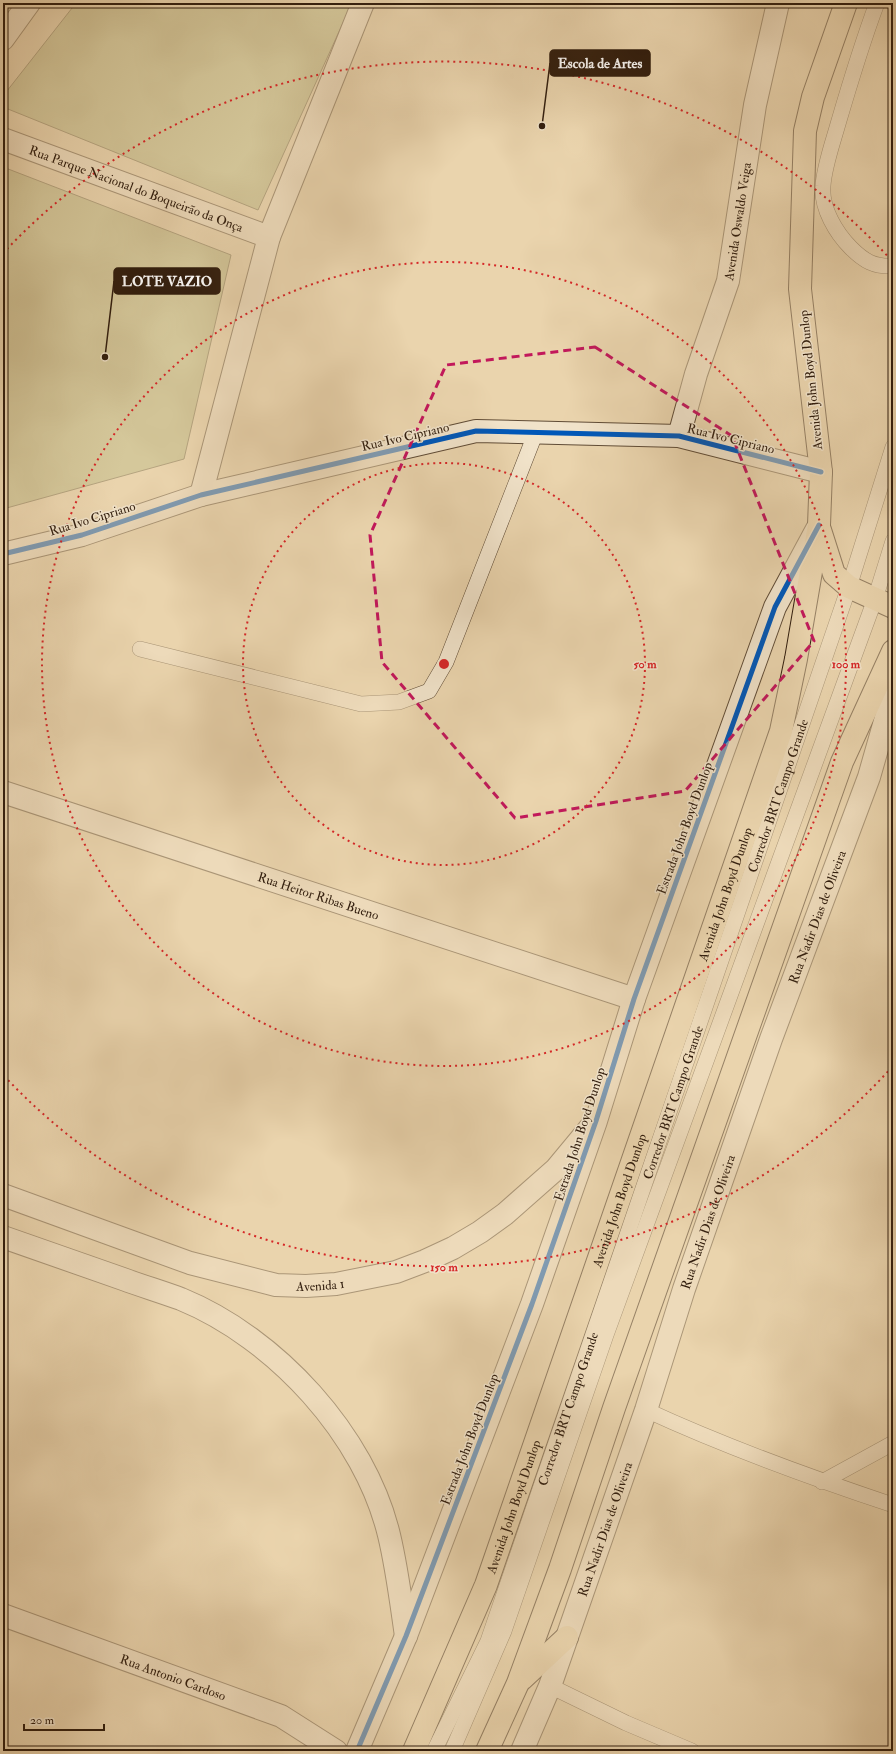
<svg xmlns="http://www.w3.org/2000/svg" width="896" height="1754" font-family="'IM FELL Double Pica',serif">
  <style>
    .green { fill: #bdbb85; stroke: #786c4a }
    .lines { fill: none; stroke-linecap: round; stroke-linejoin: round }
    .service-casing { stroke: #604c36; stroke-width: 16 }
    .minor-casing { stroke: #604c36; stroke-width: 24 }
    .tertiary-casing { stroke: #604c36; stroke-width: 24 }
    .primary-casing { stroke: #321e0e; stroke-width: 24 }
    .service { stroke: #f1e3ca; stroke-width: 15 }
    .minor { stroke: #f1e3ca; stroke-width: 22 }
    .tertiary { stroke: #f1e3ca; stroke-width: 22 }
    .primary { stroke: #ead4ad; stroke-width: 22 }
    .cycleway-casing { stroke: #f1e3ca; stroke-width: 8 }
    .cycleway { stroke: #0057b8; stroke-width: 5 }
    .marked { fill: none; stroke: #c2185b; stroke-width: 3; stroke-dasharray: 8 5; stroke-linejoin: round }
    .ring { fill: none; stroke: #d62828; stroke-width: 2; stroke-dasharray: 2 4 }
    .labels { text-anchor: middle; stroke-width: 3; stroke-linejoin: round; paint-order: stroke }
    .street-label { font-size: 13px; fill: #321e0e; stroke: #f1e3ca }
    .centre { fill: #d62828; stroke: #f1e3ca; stroke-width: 2 }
    .ring-label { font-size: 12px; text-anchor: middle; font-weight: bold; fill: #d62828; stroke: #f1e3ca; stroke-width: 3; stroke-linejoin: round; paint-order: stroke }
    .leader { fill: none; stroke: #321e0e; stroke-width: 1.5 }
    .callout-dot { fill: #321e0e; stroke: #f1e3ca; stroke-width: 1.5 }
    .callout { fill: #321e0e; stroke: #321e0e; stroke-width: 1.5 }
    .callout-label { font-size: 14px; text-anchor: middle; font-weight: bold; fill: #fff }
  </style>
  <rect width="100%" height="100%" fill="#ead4ad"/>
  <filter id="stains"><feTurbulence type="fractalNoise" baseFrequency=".005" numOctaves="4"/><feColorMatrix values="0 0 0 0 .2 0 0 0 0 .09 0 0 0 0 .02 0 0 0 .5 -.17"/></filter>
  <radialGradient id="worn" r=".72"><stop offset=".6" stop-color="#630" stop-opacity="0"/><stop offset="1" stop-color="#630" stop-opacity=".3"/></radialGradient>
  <!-- green -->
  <path class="green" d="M 76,3 L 352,3 L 258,210 L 3,107 L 3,96 Z
    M 3,167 L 231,255 L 184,459 L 3,509 Z"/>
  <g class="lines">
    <defs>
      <g id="service">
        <path d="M 877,3 C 862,43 850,83 838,124 C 833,142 824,167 823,186 C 821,208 836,233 851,248 C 864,261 874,267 893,266"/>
        <path d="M 140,649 L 361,704 L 399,702 L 429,691 L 446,662 L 536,432"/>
        <path d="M 646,1410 C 726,1447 809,1477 893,1505"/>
        <path d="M 822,1482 L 893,1443"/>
        <path d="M 550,1686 L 626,1723 L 692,1751"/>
        <path id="s1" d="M 434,1751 L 488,1641 L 849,587 L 893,447"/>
        <path d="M 452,1751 L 504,1631 L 606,1335 L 875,599 L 893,541"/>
      </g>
      <g id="minor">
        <path d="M 3,39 L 29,3"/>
        <path id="s2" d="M 3,139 L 269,237"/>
        <path id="s3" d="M 679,436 L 696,374 L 728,281 L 755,105 L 778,3"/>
        <path d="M 201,495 L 269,237 L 363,3"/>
        <path d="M 3,554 L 82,535 L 201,495 L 476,431 L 679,436 L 821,472"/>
        <path id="s4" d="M 3,792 L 634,999"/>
        <path id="s5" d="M 3,1195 L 190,1263 L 276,1285 L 306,1286 L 336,1284 L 396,1272 L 425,1261 L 453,1248 L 480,1232 L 505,1214 L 556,1169 L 595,1122"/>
        <path d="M 3,1237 C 43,1251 83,1265 123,1279 C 142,1286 162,1292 181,1299 C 276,1338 365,1435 389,1535 C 397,1568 401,1602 406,1636"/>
        <path id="s6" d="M 3,1615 L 281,1716 L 336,1751"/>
      </g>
      <g id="tertiary">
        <path d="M 357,1751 L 406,1636 L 532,1304 L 596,1121 L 634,999 L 775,607 L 817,529"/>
        <path id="s7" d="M 522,1751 L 550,1686 L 646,1410 L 684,1289 L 771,1039 L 869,777 L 893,693"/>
      </g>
      <g id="primary">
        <path d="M 820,530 L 834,574 L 849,587 L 893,607"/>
        <path d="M 522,1679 L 567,1637"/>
        <path id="s8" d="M 414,1751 L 486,1585 L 781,731 L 796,659 L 819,525 L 821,472 L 800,289 L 805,131 L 813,97 L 846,3"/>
        <path d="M 487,1751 L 518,1683 L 560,1569 L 614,1408 L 842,762 L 893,651"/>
      </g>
    </defs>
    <!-- service casing -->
    <use href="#service" class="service-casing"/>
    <!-- minor casing -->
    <use href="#minor" class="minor-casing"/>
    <!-- tertiary casing -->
    <use href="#tertiary" class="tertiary-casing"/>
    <!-- primary casing -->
    <use href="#primary" class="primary-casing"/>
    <!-- service -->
    <use href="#service" class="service"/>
    <!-- minor -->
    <use href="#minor" class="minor"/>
    <!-- tertiary -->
    <use href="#tertiary" class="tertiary"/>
    <!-- primary -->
    <use href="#primary" class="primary"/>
    <defs>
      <path id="cycleway" d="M 3,554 L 82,535 L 201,495 L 476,431 L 679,436 L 821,472
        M 357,1751 L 406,1636 L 532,1304 L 596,1121 L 634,999 L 775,607 L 819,525"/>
    </defs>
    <!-- cycleway casing -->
    <use href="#cycleway" class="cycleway-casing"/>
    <!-- cycleway -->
    <use href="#cycleway" class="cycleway"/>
  </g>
  <!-- marked area -->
  <path d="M0 0H896V1754H0ZM 595,347 L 732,436 L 814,641 L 685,791 L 515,818 L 382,662 L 370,535 L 446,365 Z" fill="#ead4ad" fill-opacity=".55" fill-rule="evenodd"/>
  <path class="marked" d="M 595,347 L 732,436 L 814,641 L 685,791 L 515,818 L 382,662 L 370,535 L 446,365 Z"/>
  <!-- distance rings -->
  <g class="ring">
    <circle cx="444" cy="664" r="201"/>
    <circle cx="444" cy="664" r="402"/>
    <path d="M892 1067A603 603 0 0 1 7 1079M7 249A603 603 0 0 1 892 261"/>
  </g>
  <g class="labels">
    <!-- street labels -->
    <g class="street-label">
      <text dy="5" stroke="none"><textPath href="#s2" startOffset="142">Rua Parque Nacional do Boqueirão da Onça</textPath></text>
      <text dy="5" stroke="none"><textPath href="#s3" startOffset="223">Avenida Oswaldo Veiga</textPath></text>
      <text transform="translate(810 380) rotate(-96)" y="5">Avenida John Boyd Dunlop</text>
      <text transform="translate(405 436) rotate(-13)" y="5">Rua Ivo Cipriano</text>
      <text transform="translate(731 438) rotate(14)" y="5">Rua Ivo Cipriano</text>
      <text transform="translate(92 518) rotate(-17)" y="5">Rua Ivo Cipriano</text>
      <text dy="5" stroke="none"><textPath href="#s1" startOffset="1016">Corredor BRT Campo Grande</textPath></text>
      <text transform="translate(684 828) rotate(-70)" y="5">Estrada John Boyd Dunlop</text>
      <text dy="5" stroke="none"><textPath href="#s8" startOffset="912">Avenida John Boyd Dunlop</textPath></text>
      <text dy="5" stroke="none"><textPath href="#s4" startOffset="332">Rua Heitor Ribas Bueno</textPath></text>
      <text dy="5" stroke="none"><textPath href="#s7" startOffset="885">Rua Nadir Dias de Oliveira</textPath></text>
      <text dy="5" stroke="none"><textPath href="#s1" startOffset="692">Corredor BRT Campo Grande</textPath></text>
      <text transform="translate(579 1134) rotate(-72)" y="5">Estrada John Boyd Dunlop</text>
      <text dy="5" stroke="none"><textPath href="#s8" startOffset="588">Avenida John Boyd Dunlop</textPath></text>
      <text dy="5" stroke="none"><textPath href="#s7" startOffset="561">Rua Nadir Dias de Oliveira</textPath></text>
      <text dy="5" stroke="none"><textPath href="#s5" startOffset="332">Avenida 1</textPath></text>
      <text dy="5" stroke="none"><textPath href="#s1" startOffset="368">Corredor BRT Campo Grande</textPath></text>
      <text transform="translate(469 1439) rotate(-69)" y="5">Estrada John Boyd Dunlop</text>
      <text dy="5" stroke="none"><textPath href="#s8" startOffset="264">Avenida John Boyd Dunlop</textPath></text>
      <text dy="5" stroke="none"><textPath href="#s7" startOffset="237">Rua Nadir Dias de Oliveira</textPath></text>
      <text dy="5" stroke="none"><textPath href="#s6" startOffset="181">Rua Antonio Cardoso</textPath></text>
    </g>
  </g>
  <circle cx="444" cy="664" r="6" class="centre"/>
  <g class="ring-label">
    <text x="645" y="668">50 m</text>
    <text x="846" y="668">100 m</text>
    <text x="444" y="1271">150 m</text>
  </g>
  <!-- callouts -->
  <path class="leader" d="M542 126L550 63M105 357L114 281"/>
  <g class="callout-dot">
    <circle cx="542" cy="126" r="4"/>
    <circle cx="105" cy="357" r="4"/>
  </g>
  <g class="callout">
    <rect x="550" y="50" width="100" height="26" rx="4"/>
    <rect x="114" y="268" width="106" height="26" rx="4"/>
  </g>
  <g class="callout-label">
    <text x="600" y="68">Escola de Artes</text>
    <text x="167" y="286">LOTE VAZIO</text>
  </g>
  <!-- margin -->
  <rect width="896" height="1754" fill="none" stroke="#ead4ad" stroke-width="16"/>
  <rect x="4" y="4" width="888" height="1746" fill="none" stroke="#321e0e" stroke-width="2"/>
  <rect x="8" y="8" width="880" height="1738" fill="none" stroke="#321e0e"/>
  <!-- scale -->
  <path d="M24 1724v6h80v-6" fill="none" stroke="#321e0e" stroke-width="2"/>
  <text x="30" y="1724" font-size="12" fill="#321e0e" stroke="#f1e3ca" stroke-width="3" paint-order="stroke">20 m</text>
  <rect width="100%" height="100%" filter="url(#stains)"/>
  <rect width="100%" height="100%" fill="url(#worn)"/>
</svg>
